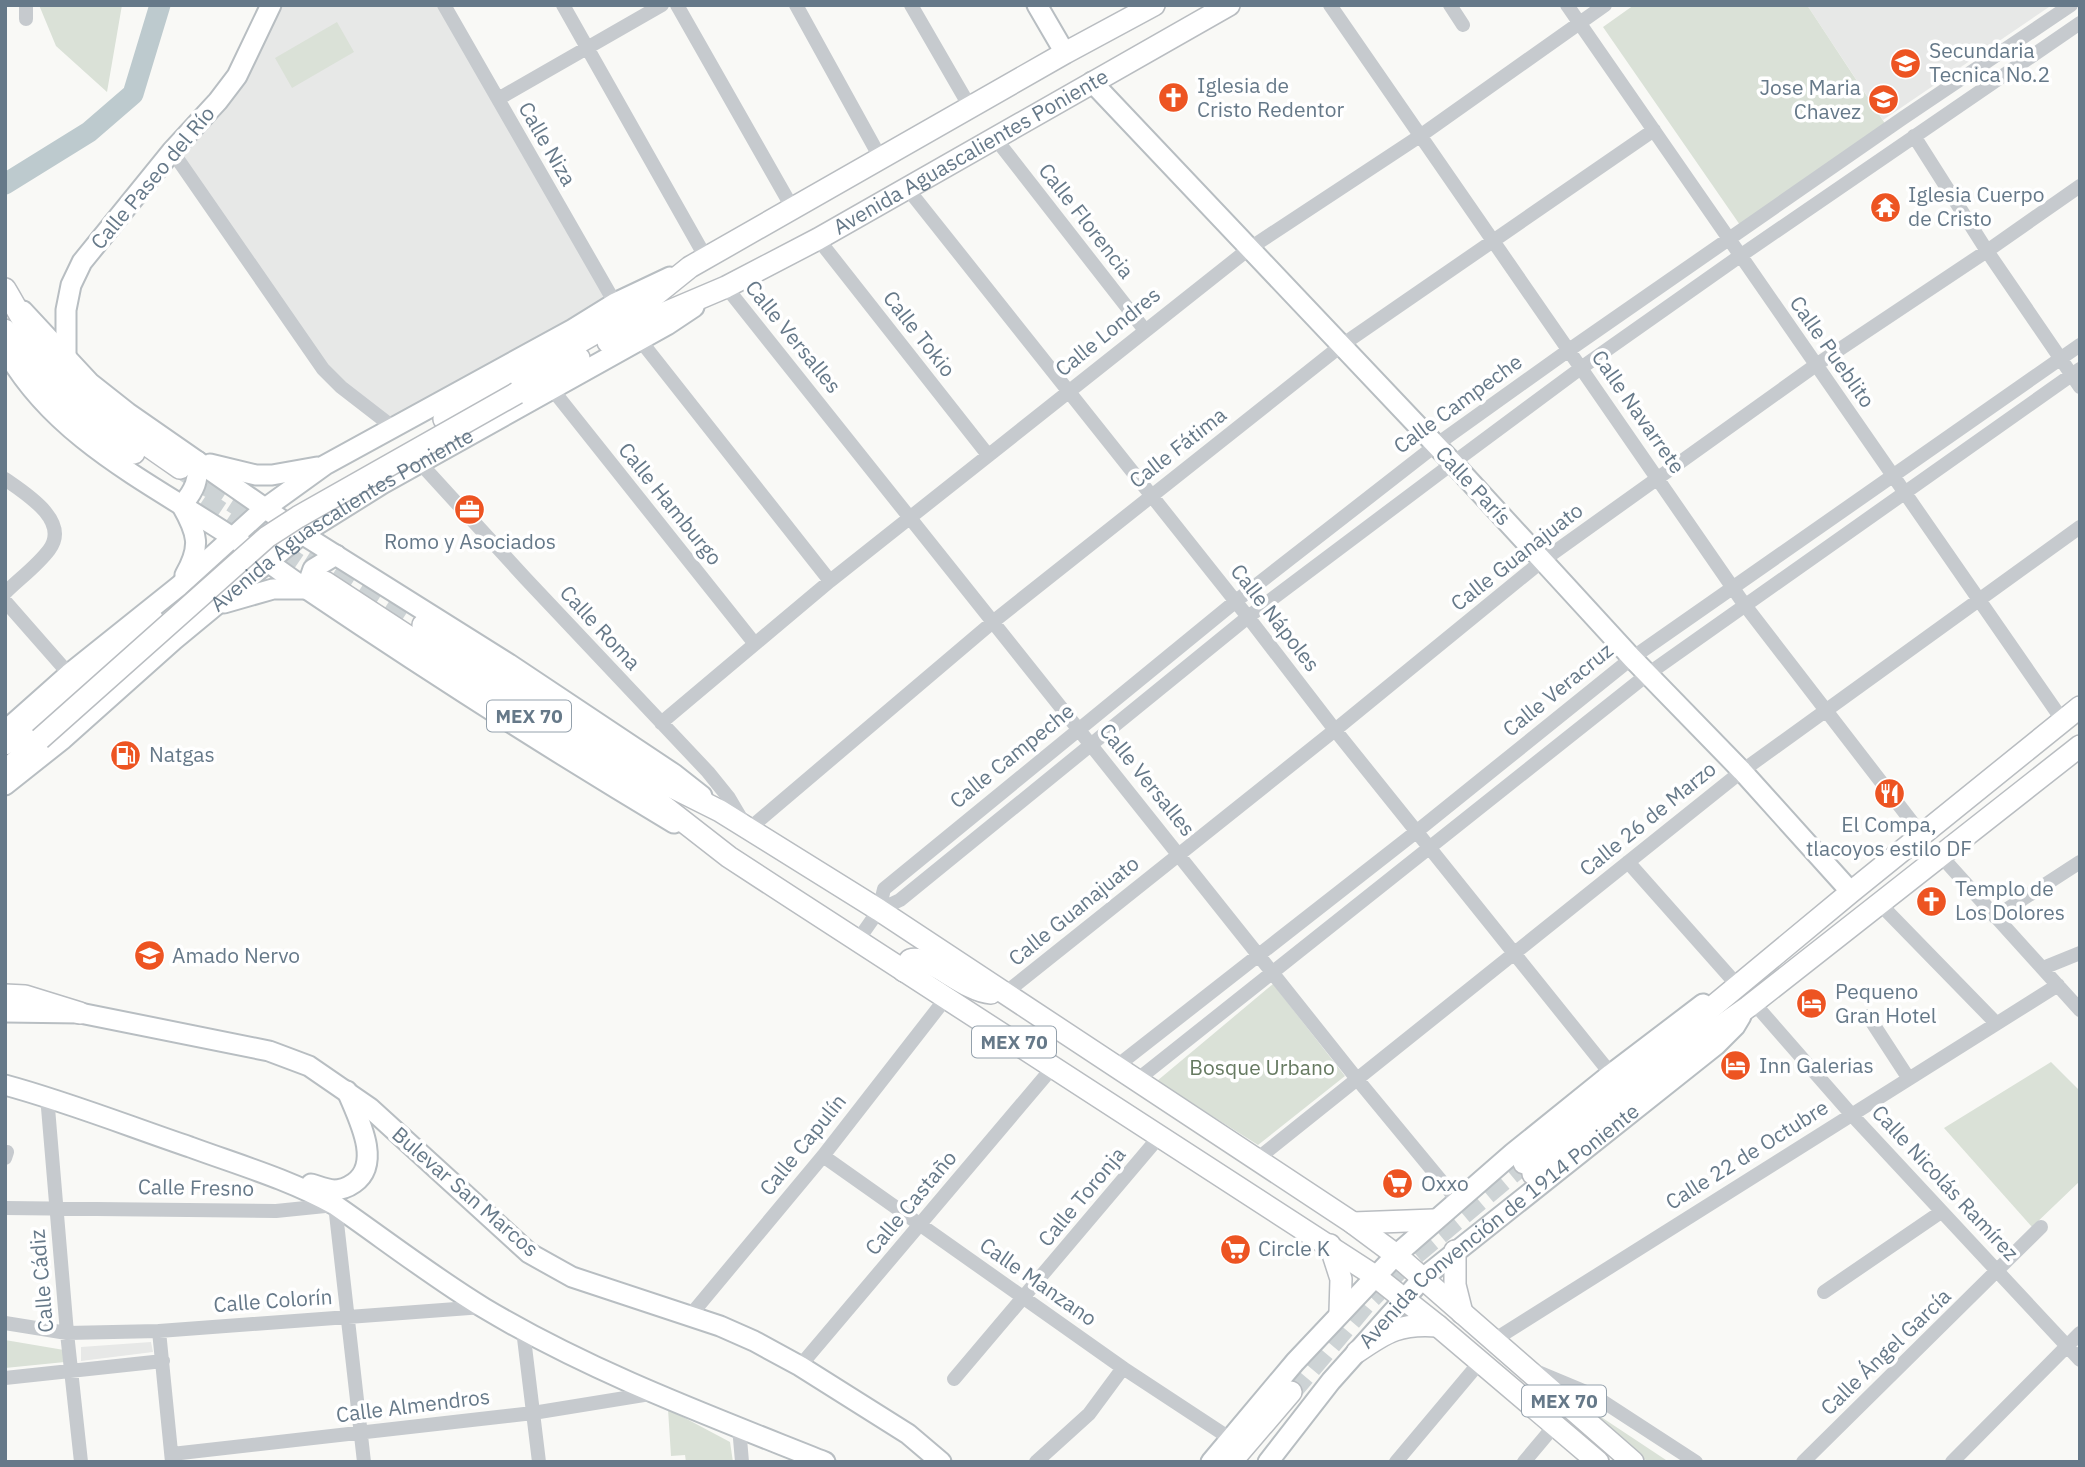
<svg xmlns="http://www.w3.org/2000/svg" width="2085" height="1467" font-family="'IBM Plex Sans',sans-serif">
  <style>
    .built { fill: #e7e8e7 }
    .green { fill: #dae1d7 }
    .lines { fill: none; stroke-linecap: round; stroke-linejoin: round }
    .river { stroke: #bdcace; stroke-width: 21 }
    .primary-tunnel { stroke: #cdd3d5; stroke-width: 21; stroke-dasharray: 21 10; stroke-linecap: butt }
    .secondary-casing { stroke: #b8bec2; stroke-width: 23 }
    .primary-casing { stroke: #b9bdc1; stroke-width: 24 }
    .street { stroke: #c6cace; stroke-width: 14 }
    .secondary { stroke: #fff; stroke-width: 19 }
    .primary { stroke: #fff; stroke-width: 21 }
    .primary-bridge-casing { stroke: #b9bdc1; stroke-width: 24; stroke-linecap: butt }
    .primary-bridge { stroke: #fff; stroke-width: 21 }
    .labels { text-anchor: middle; stroke-width: 7; stroke-linejoin: round; paint-order: stroke }
    .shield { fill: #fff; stroke: #94a1ac; stroke-width: 2 }
    .shield-label { font-size: 19px; font-weight: bold; fill: #667989 }
    .poi-label { font-size: 21px; fill: #667989; stroke: #fff; text-anchor: start }
    .street-label { font-size: 21px; fill: #667989; stroke: #fff }
    .park-label { font-size: 21px; fill: #667a61; stroke: #fff }
  </style>
  <rect width="100%" height="100%" fill="#f9f9f6"/>
  <!-- built -->
  <path class="built" d="M 271,5 L 445,5 L 615,303 L 394,428 L 341,387 L 172,151 L 218,101 Z
    M 1807,5 L 2052,5 L 1883,120 Z
    M 151,1342 L 153,1352 L 81,1361 L 81,1347 Z"/>
  <!-- green -->
  <path class="green" d="M 39,5 L 122,5 L 107,92 L 56,46 Z
    M 1634,5 L 1807,5 L 1886,125 L 1740,225 L 1603,27 Z
    M 337,22 L 354,52 L 292,88 L 275,58 Z
    M 1273,984 L 1345,1076 L 1258,1145 L 1157,1081 Z
    M 2051,1062 L 2080,1091 L 2080,1181 L 2032,1227 L 1944,1128 Z
    M 5,1340 L 64,1350 L 65,1362 L 5,1368 Z
    M 1580,1403 L 1669,1462 L 1648,1462 Z
    M 668,1409 L 730,1442 L 733,1462 L 686,1462 L 685,1455 L 671,1456 Z"/>
  <g class="lines">
    <!-- river -->
    <path class="river" d="M 5,184 L 89,132 L 133,94 L 160,5"/>
    <!-- primary-tunnel -->
    <path class="primary-tunnel" d="M 180,468 L 423,625
      M 203,500 L 325,582
      M 1291,1392 L 1366,1303 L 1406,1262 L 1524,1163"/>
    <defs>
      <g id="secondary">
        <path d="M 1037,5 L 1065,53"/>
        <path d="M 1092,82 L 1453,463 L 1632,658 L 1742,771 L 1851,892"/>
        <path d="M 23,311 L 90,383 L 128,413 L 302,534 L 509,664 L 674,774 L 702,796"/>
        <path d="M 5,349 C 56,442 159,487 244,545 C 265,559 286,576 308,590 C 428,671 550,749 674,823"/>
        <path d="M 66,359 L 66,310 L 71,285 L 82,262 L 172,151 L 218,101 L 237,76 L 271,5"/>
        <path d="M 210,464 L 256,475 L 272,475 L 317,467"/>
        <path d="M 182,505 C 195,490 199,480 197,461"/>
        <path d="M 182,506 C 198,534 201,547 185,575"/>
        <path d="M 224,603 L 273,589 L 306,589 L 313,569 L 336,555"/>
        <path d="M 5,731 L 69,674 L 179,586 L 264,509 L 325,465 L 573,329 L 615,303 L 670,277"/>
        <path id="s1" d="M 5,785 L 63,739 L 174,640 L 302,534 L 382,484 L 667,325 L 694,307"/>
        <path d="M 5,1012 L 80,1013 L 269,1051 L 309,1066 L 370,1108 L 529,1253 L 572,1277 L 720,1326 L 754,1341 L 800,1366 L 908,1434 L 941,1462"/>
        <path d="M 5,1085 C 68,1102 128,1126 190,1147 C 239,1165 288,1179 335,1205 C 384,1239 433,1277 484,1308 C 591,1372 710,1416 825,1462"/>
        <path d="M 311,1184 C 318,1186 326,1189 333,1190 C 340,1190 347,1188 354,1183 C 383,1163 357,1116 347,1091"/>
        <path d="M 1211,1462 L 1295,1362 L 1396,1255 L 1513,1153 L 1611,1074 L 1703,1004"/>
        <path id="s2" d="M 1268,1462 L 1331,1381 L 1423,1278 L 1716,1045 L 1735,1026 L 1741,1016"/>
      </g>
      <g id="primary">
        <path d="M 5,289 C 19,312 31,338 48,358 C 85,402 133,436 180,468"/>
        <path d="M 5,330 C 40,380 84,418 134,453"/>
        <path id="s3" d="M 608,342 L 653,318 L 726,287 L 818,239 L 1229,5"/>
        <path d="M 517,393 L 579,358"/>
        <path d="M 444,419 L 639,308 L 690,267 L 1065,53 L 1154,5"/>
        <path d="M 325,582 L 643,790 L 729,857 L 795,900 L 1375,1276 L 1438,1326 L 1598,1462"/>
        <path d="M 423,625 L 650,776 L 720,811 L 879,910 L 1353,1223 L 1396,1255 L 1633,1462"/>
        <path d="M 5,744 L 153,620"/>
        <path d="M 5,772 L 40,739"/>
        <path d="M 904,971 L 910,960 C 930,954 963,991 991,993"/>
        <path d="M 5,995 L 25,996 L 80,1013"/>
        <path d="M 1524,1163 L 1851,892 L 2080,707"/>
        <path d="M 1533,1174 L 1694,1045 L 1748,1007 L 2080,746"/>
        <path d="M 1353,1223 L 1434,1220"/>
        <path d="M 1330,1245 L 1341,1279 L 1340,1312"/>
        <path d="M 1455,1251 L 1455,1285 L 1462,1313"/>
        <path d="M 1357,1352 C 1387,1331 1401,1323 1438,1326"/>
        <path d="M 1231,1462 L 1291,1392"/>
      </g>
    </defs>
    <!-- secondary casing -->
    <use href="#secondary" class="secondary-casing"/>
    <!-- primary casing -->
    <use href="#primary" class="primary-casing"/>
    <!-- street -->
    <path class="street" d="M 26,5 L 26,19
      M 444,5 L 615,303
      M 563,5 L 706,258
      M 677,5 L 793,209
      M 796,5 L 881,159
      M 911,5 L 970,107
      M 1330,5 L 1744,604 L 1922,835
      M 1450,5 L 1463,25
      M 1567,5 L 2063,721
      M 498,99 L 662,5
      M 1914,136 L 1987,251 L 2080,387
      M 995,138 L 1144,329
      M 172,151 L 323,369 L 341,387 L 394,428
      M 907,188 L 1248,617 L 1335,730 L 1611,1074
      M 818,239 L 988,455
      M 726,287 L 1357,1079 L 1457,1200
      M 640,340 L 830,581
      M 552,389 L 755,644
      M 420,463 L 526,579 L 708,772 L 729,798 L 745,825
      M 5,479 C 25,493 71,521 49,550 C 37,566 19,579 5,593
      M 5,601 L 69,674
      M 661,723 L 830,581 L 1250,248 L 1420,136 L 1605,5
      M 750,828 L 994,621 L 1342,345 L 1654,130
      M 1940,855 L 2080,1010
      M 1628,862 L 1738,986
      M 1879,903 L 1996,1023
      M 879,910 L 900,900 L 1248,617 L 1453,463 L 1581,368 L 1740,256 L 2080,23
      M 1995,917 L 2080,862
      M 858,940 L 879,910 L 884,889 L 1236,601 L 1436,445 L 1569,350 L 1903,118 L 2071,5
      M 2043,968 L 2080,953
      M 1004,994 L 1335,730 L 1542,561 L 1816,365 L 1987,251 L 2080,186
      M 1753,1002 L 1851,1114 L 2080,1360
      M 1868,1016 L 1909,1079
      M 1117,1066 L 1416,832 L 1632,658 L 2080,345
      M 1137,1080 L 1648,674 L 2080,369
      M 47,1096 L 67,1333 L 81,1462
      M 823,1156 L 1123,1368 L 1231,1439
      M 5,1158 L 7,1152
      M 1256,1160 L 1742,771 L 2080,527
      M 5,1208 L 276,1211 L 335,1205 L 364,1462
      M 1824,1292 L 1941,1212
      M 689,1317 L 823,1156 L 946,998
      M 5,1323 L 67,1333 L 159,1331 L 483,1307
      M 523,1330 L 539,1462
      M 159,1331 L 172,1462
      M 1494,1340 L 2058,985
      M 800,1366 L 1053,1067
      M 1533,1370 L 1593,1395 L 1696,1462
      M 5,1378 L 163,1361
      M 954,1379 L 1159,1137
      M 739,1427 L 742,1462
      M 172,1454 L 533,1413 L 656,1393
      M 1036,1462 L 1089,1414 L 1123,1368
      M 1396,1462 L 1480,1362
      M 1524,1462 L 1555,1425
      M 1803,1462 L 2041,1227
      M 1952,1462 L 2080,1333"/>
    <!-- secondary -->
    <use href="#secondary" class="secondary"/>
    <!-- primary -->
    <use href="#primary" class="primary"/>
    <defs>
      <path id="primary-bridge" d="M 40,739 L 267,537 L 298,517 L 517,393"/>
    </defs>
    <!-- primary-bridge casing -->
    <use href="#primary-bridge" class="primary-bridge-casing"/>
    <!-- primary-bridge -->
    <use href="#primary-bridge" class="primary-bridge"/>
  </g>
  <!-- icons -->
  <defs>
    <symbol id="school-disc" viewBox="-11 -11 22 22"><circle r="9.5" fill="#ed5422" stroke="#fff"/><path d="M0-5L7-2L0 1L-7-2ZM-4 1L0 2.5L4 1V4Q0 6-4 4Z" fill="#fff"/></symbol>
    <symbol id="church-disc" viewBox="-11 -11 22 22"><circle r="9.5" fill="#ed5422" stroke="#fff"/><path d="M-1.2-6h2.4v3.5h3.3v2.4h-3.3V6h-2.4V-.1h-3.3v-2.4h3.3Z" fill="#fff"/></symbol>
    <symbol id="temple-disc" viewBox="-11 -11 22 22"><circle r="9.5" fill="#ed5422" stroke="#fff"/><path d="M0-6L5-2H3V0L6.5 2.5H4V6H1.5V3h-3V6H-4V2.5H-6.5L-3 0V-2H-5Z" fill="#fff"/></symbol>
    <symbol id="office-disc" viewBox="-11 -11 22 22"><circle r="9.5" fill="#ed5422" stroke="#fff"/><path d="M-6-3h4V-5.5h4V-3h4V5H-6ZM-1-4.5V-3h2v-1.5ZM-6 0V1H6V0Z" fill="#fff"/></symbol>
    <symbol id="fuel-disc" viewBox="-11 -11 22 22"><circle r="9.5" fill="#ed5422" stroke="#fff"/><path d="M-5.5-6h7V0h2V4h1.3V-2.5L3-4.5l.8-.8L6-3V5H2.5V1h-1V6h-7ZM-4.2-4.7v3.2H.2V-4.7Z" fill="#fff"/></symbol>
    <symbol id="restaurant-disc" viewBox="-11 -11 22 22"><circle r="9.5" fill="#ed5422" stroke="#fff"/><path d="M-5-6h1v4h1v-4h1v4h1v-4h1v5L-1.5 .5V6h-2V.5L-5-1ZM5-6V6H3V1.5H1.5Q1.5-4 5-6Z" fill="#fff"/></symbol>
    <symbol id="hotel-disc" viewBox="-11 -11 22 22"><circle r="9.5" fill="#ed5422" stroke="#fff"/><path d="M-6-4.5h1.5V1H6V5H4.5V3h-9V5H-6ZM-4 0a1.8 1.8 0 1 1 3.6 0ZM.5 0V-2.5h3Q6-2.5 6 0Z" fill="#fff"/></symbol>
    <symbol id="supermarket-disc" viewBox="-11 -11 22 22"><circle r="9.5" fill="#ed5422" stroke="#fff"/><path d="M-6-5.5h2.5l.6 2H6L4.5 2H-2.5L-4.4-4H-6ZM-1.5 3.2a1.3 1.3 0 1 0 .1 0ZM3 3.2a1.3 1.3 0 1 0 .1 0Z" fill="#fff"/></symbol>
  </defs>
  <g fill-rule="evenodd">
    <use href="#school-disc" x="1888" y="46" width="35" height="35"/>
    <use href="#church-disc" x="1156" y="80" width="35" height="35"/>
    <use href="#school-disc" x="1866" y="82" width="35" height="35"/>
    <use href="#temple-disc" x="1868" y="190" width="35" height="35"/>
    <use href="#office-disc" x="452" y="492" width="35" height="35"/>
    <use href="#fuel-disc" x="108" y="738" width="35" height="35"/>
    <use href="#restaurant-disc" x="1872" y="776" width="35" height="35"/>
    <use href="#church-disc" x="1914" y="884" width="35" height="35"/>
    <use href="#school-disc" x="132" y="938" width="35" height="35"/>
    <use href="#hotel-disc" x="1794" y="986" width="35" height="35"/>
    <use href="#hotel-disc" x="1718" y="1048" width="35" height="35"/>
    <use href="#supermarket-disc" x="1380" y="1166" width="35" height="35"/>
    <use href="#supermarket-disc" x="1218" y="1232" width="35" height="35"/>
  </g>
  <g class="labels">
    <!-- shield labels -->
    <g class="shield">
      <rect x="487" y="700.5" width="84" height="31" rx="5"/>
      <rect x="972" y="1026.5" width="84" height="31" rx="5"/>
      <rect x="1522" y="1385.5" width="84" height="31" rx="5"/>
    </g>
    <g class="shield-label">
      <text x="529" y="723">MEX 70</text>
      <text x="1014" y="1049">MEX 70</text>
      <text x="1564" y="1408">MEX 70</text>
    </g>
    <!-- poi labels -->
    <g class="poi-label">
      <text x="1929" y="58">Secundaria<tspan x="1929" dy="24">Tecnica No.2</tspan></text>
      <text x="1197" y="93">Iglesia de<tspan x="1197" dy="24">Cristo Redentor</tspan></text>
      <text x="1861" y="95" text-anchor="end">Jose Maria<tspan x="1861" dy="24">Chavez</tspan></text>
      <text x="1908" y="202">Iglesia Cuerpo<tspan x="1908" dy="24">de Cristo</tspan></text>
      <text x="470" y="549" text-anchor="middle">Romo y Asociados</text>
      <text x="149" y="762">Natgas</text>
      <text x="1889" y="832" text-anchor="middle">El Compa,<tspan x="1889" dy="24">tlacoyos estilo DF</tspan></text>
      <text x="1955" y="896">Templo de<tspan x="1955" dy="24">Los Dolores</tspan></text>
      <text x="172" y="963">Amado Nervo</text>
      <text x="1835" y="999">Pequeno<tspan x="1835" dy="24">Gran Hotel</tspan></text>
      <text x="1759" y="1073">Inn Galerias</text>
      <text x="1421" y="1191">Oxxo</text>
      <text x="1258" y="1256">Circle K</text>
    </g>
    <!-- street labels -->
    <g class="street-label">
      <text transform="translate(547 144) rotate(60)" y="7">Calle Niza</text>
      <text dy="7" stroke="none"><textPath href="#s3" startOffset="410">Avenida Aguascalientes Poniente</textPath></text>
      <text transform="translate(153 178) rotate(-50)" y="7">Calle Paseo del Río</text>
      <text transform="translate(1086 221) rotate(52)" y="7">Calle Florencia</text>
      <text transform="translate(1108 332) rotate(-39)" y="7">Calle Londres</text>
      <text transform="translate(919 334) rotate(52)" y="7">Calle Tokio</text>
      <text transform="translate(793 337) rotate(51)" y="7">Calle Versalles</text>
      <text transform="translate(1832 352) rotate(55)" y="7">Calle Pueblito</text>
      <text transform="translate(1458 404) rotate(-36)" y="7">Calle Campeche</text>
      <text transform="translate(1638 412) rotate(55)" y="7">Calle Navarrete</text>
      <text transform="translate(1178 448) rotate(-38)" y="7">Calle Fátima</text>
      <text transform="translate(1473 486) rotate(47)" y="7">Calle París</text>
      <text transform="translate(670 504) rotate(51)" y="7">Calle Hamburgo</text>
      <text dy="7" stroke="none"><textPath href="#s1" startOffset="430">Avenida Aguascalientes Poniente</textPath></text>
      <text transform="translate(1517 557) rotate(-38)" y="7">Calle Guanajuato</text>
      <text transform="translate(1275 618) rotate(52)" y="7">Calle Nápoles</text>
      <text transform="translate(600 628) rotate(47)" y="7">Calle Roma</text>
      <text transform="translate(1558 690) rotate(-39)" y="7">Calle Veracruz</text>
      <text transform="translate(1012 756) rotate(-39)" y="7">Calle Campeche</text>
      <text transform="translate(1147 780) rotate(51)" y="7">Calle Versalles</text>
      <text transform="translate(1648 819) rotate(-39)" y="7">Calle 26 de Marzo</text>
      <text transform="translate(1074 911) rotate(-39)" y="7">Calle Guanajuato</text>
      <text transform="translate(803 1145) rotate(-51)" y="7">Calle Capulín</text>
      <text transform="translate(1747 1155) rotate(-32)" y="7">Calle 22 de Octubre</text>
      <text transform="translate(1945 1183) rotate(47)" y="7">Calle Nicolás Ramírez</text>
      <text transform="translate(196 1188) rotate(1)" y="7">Calle Fresno</text>
      <text transform="translate(465 1192) rotate(41)" y="7">Bulevar San Marcos</text>
      <text transform="translate(1082 1197) rotate(-50)" y="7">Calle Toronja</text>
      <text transform="translate(911 1203) rotate(-50)" y="7">Calle Castaño</text>
      <text dy="7" stroke="none"><textPath href="#s2" startOffset="332">Avenida Convención de 1914 Poniente</textPath></text>
      <text transform="translate(42 1281) rotate(-95)" y="7">Calle Cádiz</text>
      <text transform="translate(1038 1282) rotate(35)" y="7">Calle Manzano</text>
      <text transform="translate(273 1301) rotate(-4)" y="7">Calle Colorín</text>
      <text transform="translate(1886 1352) rotate(-44)" y="7">Calle Ángel García</text>
      <text transform="translate(413 1406) rotate(-7)" y="7">Calle Almendros</text>
    </g>
    <!-- park labels -->
    <g class="park-label">
      <text x="1262" y="1075">Bosque Urbano</text>
    </g>
  </g>
  <!-- border -->
  <rect width="2085" height="1467" fill="none" stroke="#667989" stroke-width="14"/>
</svg>
